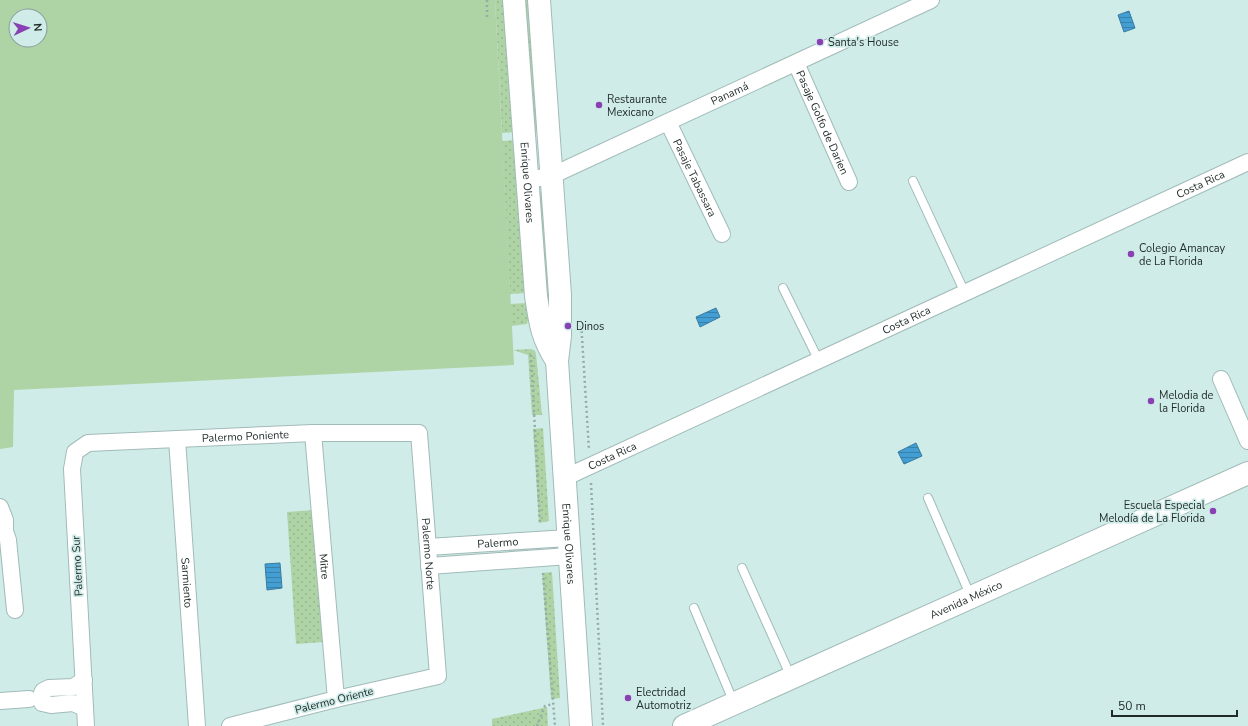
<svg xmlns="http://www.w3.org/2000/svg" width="1248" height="726" font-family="'Nunito Sans',sans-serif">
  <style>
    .grass { fill: url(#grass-dots) }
    .garden { fill: #aed4a5; fill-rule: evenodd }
    .water { fill: url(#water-rules); stroke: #387ba0 }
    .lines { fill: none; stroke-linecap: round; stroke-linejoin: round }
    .lane-casing { stroke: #a1bbb8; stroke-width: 10 }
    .street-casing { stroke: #a1bbb8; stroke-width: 18 }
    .secondary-casing { stroke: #a1bbb8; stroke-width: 24 }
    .path { stroke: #94aba8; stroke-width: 2.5; stroke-dasharray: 2 3; stroke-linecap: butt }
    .lane { stroke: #fff; stroke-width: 8 }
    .street { stroke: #fff; stroke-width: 16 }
    .secondary { stroke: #fff; stroke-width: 22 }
    .poi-dot { fill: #8840b2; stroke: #d0ece9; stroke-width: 1.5 }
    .labels { text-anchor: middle; stroke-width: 3.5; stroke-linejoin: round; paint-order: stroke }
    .poi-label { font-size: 11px; fill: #1f2a29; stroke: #d0ece9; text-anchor: start }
    .street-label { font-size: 11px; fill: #1f2a29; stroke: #d0ece9 }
  </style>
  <defs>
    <pattern id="grass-dots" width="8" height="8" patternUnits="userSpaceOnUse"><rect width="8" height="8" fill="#aed4a5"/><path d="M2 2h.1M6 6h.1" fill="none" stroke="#95b68e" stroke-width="1.8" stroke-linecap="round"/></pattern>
    <pattern id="water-rules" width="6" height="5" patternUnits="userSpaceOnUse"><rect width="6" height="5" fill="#439ed3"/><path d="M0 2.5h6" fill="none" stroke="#3781ab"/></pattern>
  </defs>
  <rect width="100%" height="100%" fill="#d0ece9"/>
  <!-- grass -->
  <path class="grass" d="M 495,0 L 506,0 L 515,132 L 502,133 Z
    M 522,0 L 531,0 L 540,131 L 531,131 Z
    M 515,140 L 525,293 L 510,294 L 502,141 Z
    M 541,191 L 542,192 L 550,291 L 543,291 L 538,192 Z
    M 527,303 L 528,320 L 527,324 L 511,326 L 510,304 Z
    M 531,349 L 535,351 L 536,354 L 542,415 L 532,415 L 528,355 L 513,350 Z
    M 543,428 L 549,521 L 539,523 L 533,429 Z
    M 314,510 L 324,642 L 296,644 L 287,512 Z
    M 552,572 L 560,698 L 551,699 L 542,573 Z
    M 547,707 L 548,726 L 492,726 L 492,719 Z"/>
  <!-- garden -->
  <path class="garden" d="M 0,0 L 495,0 L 514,365 L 14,390 L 13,447 L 0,449 ZM 16,16 L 40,16 L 40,40 L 16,40 Z"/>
  <!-- water -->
  <path class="water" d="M 1129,11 L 1135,28 L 1124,32 L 1118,15 Z
    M 716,308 L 720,317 L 700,327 L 696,317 Z
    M 916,443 L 922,456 L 904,464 L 898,452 Z
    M 280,563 L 282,588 L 267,590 L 265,564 Z"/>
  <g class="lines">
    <defs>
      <path id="lane" d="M 913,181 L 965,293
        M 783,288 L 819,361
        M 928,498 L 971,597
        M 742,568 L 791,677
        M 694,608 L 734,703"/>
      <g id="street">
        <path id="s1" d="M 796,63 L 849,182"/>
        <path id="s2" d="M 668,122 L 722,234"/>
        <path id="s3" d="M 527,180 L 551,176 L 931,0"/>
        <path d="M 1221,379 L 1248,441"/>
        <path id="s4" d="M 313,433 L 336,699"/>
        <path id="s5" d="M 177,439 L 197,726"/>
        <path id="s6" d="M 564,478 L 1248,162"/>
        <path d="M 0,507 L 5,520 L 5,531 L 8,540 L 15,610"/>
        <path id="s7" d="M 428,547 L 568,538"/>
        <path d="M 429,566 L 569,556"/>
        <path d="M 84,680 L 73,687 L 49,688 L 43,691 L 40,698 L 42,703 L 51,705 L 73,703 L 85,708"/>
        <path d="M 0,701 L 29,699"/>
        <path id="s8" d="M 86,726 L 72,469 L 75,452 L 88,443 L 313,433 L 419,433 L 438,676 L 336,699 L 230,726"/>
      </g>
      <g id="secondary">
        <path id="s9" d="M 514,0 L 536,296 C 540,323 542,338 557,361"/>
        <path id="s10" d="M 539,0 L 560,295 L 560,336 L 557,361 L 581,726"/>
        <path id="s11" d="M 684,726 L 1248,473"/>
      </g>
    </defs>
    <!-- lane casing -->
    <use href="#lane" class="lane-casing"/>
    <!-- street casing -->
    <use href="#street" class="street-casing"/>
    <!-- secondary casing -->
    <use href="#secondary" class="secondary-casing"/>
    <!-- path -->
    <path class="path" d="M 487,0 L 487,19
      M 581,321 L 589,450
      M 531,355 L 540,524
      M 591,483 L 603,726
      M 543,573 L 555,726
      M 537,726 L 545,706 L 553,704"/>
    <!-- lane -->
    <use href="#lane" class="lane"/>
    <!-- street -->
    <use href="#street" class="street"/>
    <!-- secondary -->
    <use href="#secondary" class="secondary"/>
  </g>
  <!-- markers -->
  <g class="poi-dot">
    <circle cx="820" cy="42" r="4"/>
    <circle cx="599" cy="105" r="4"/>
    <circle cx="1131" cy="254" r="4"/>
    <circle cx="568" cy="326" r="4"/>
    <circle cx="1151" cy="401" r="4"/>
    <circle cx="1213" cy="511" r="4"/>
    <circle cx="628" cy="698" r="4"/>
  </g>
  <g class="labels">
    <!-- poi labels -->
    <g class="poi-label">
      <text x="828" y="46">Santa's House</text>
      <text x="607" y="103">Restaurante<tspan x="607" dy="13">Mexicano</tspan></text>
      <text x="1139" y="252">Colegio Amancay<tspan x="1139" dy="13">de La Florida</tspan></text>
      <text x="576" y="330">Dinos</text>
      <text x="1159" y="399">Melodia de<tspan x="1159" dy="13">la Florida</tspan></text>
      <text x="1205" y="509" text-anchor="end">Escuela Especial<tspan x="1205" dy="13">Melodía de La Florida</tspan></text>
      <text x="636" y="696">Electridad<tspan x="636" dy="13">Automotriz</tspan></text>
    </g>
    <!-- street labels -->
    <g class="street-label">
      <text dy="4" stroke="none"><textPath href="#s3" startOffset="221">Panamá</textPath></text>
      <text dy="4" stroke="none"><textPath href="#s1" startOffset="65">Pasaje Golfo de Darien</textPath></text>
      <text dy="4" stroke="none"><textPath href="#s2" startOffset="62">Pasaje Tabassara</textPath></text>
      <text dy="4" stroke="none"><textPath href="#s9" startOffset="183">Enrique Olivares</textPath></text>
      <text dy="4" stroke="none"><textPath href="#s6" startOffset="701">Costa Rica</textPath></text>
      <text dy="4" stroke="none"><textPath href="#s6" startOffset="377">Costa Rica</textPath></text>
      <text dy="4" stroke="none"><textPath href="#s8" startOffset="448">Palermo Poniente</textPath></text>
      <text dy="4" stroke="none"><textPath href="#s6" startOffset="53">Costa Rica</textPath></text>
      <text dy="4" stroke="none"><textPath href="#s7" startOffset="70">Palermo</textPath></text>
      <text dy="4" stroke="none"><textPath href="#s10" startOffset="545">Enrique Olivares</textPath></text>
      <text dy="4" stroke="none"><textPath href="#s8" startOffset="743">Palermo Norte</textPath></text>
      <text transform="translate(77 566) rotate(-93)" y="4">Palermo Sur</text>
      <text dy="4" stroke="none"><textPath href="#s4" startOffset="134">Mitre</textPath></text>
      <text dy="4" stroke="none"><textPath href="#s5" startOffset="144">Sarmiento</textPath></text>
      <text dy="4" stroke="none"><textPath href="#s11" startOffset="309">Avenida México</textPath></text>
      <text transform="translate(334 700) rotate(-14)" y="4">Palermo Oriente</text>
    </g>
  </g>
  <!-- north arrow -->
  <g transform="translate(28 28) rotate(86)"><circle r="19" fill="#d0ece9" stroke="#899e9c"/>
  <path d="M0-3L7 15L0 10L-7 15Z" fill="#8840b2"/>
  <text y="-6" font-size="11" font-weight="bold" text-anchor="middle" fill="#1f2a29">N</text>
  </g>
  <!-- scale -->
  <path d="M1112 710v6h125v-6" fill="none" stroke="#1f2a29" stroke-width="2"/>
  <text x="1118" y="710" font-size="12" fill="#1f2a29" stroke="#d0ece9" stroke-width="3" paint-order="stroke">50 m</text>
</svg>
